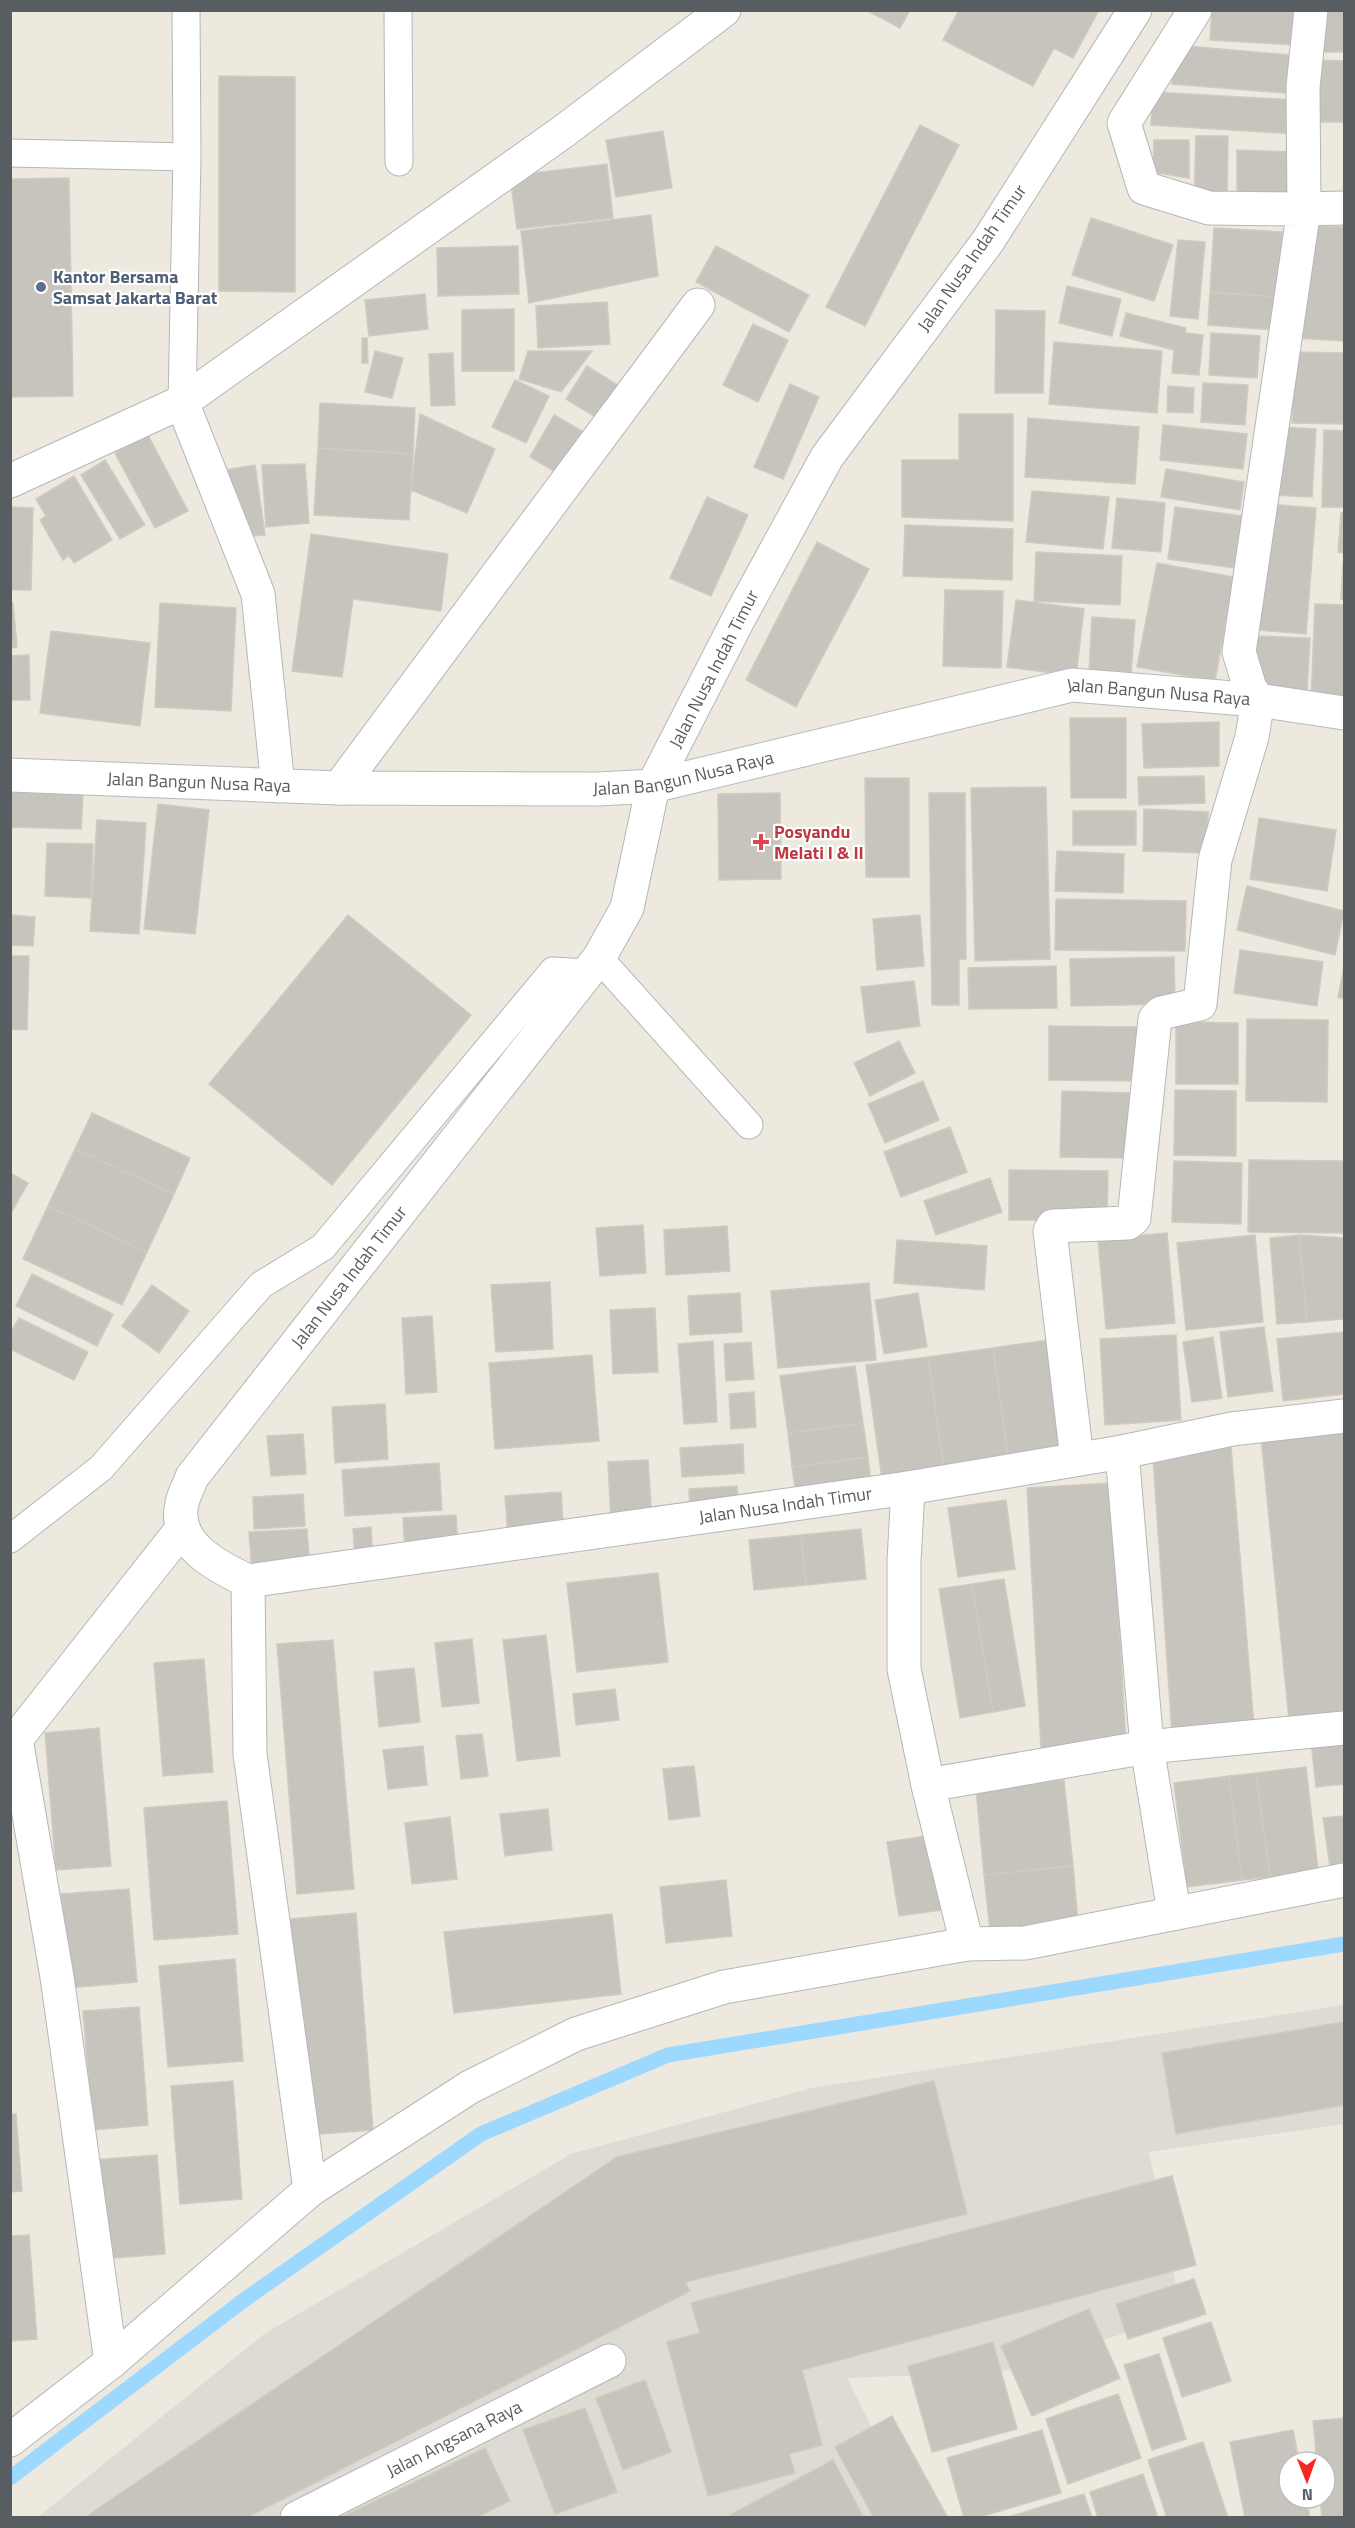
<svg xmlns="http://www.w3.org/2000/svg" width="1355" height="2528" font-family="'Titillium Web',sans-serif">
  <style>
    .industrial { fill: #dddbd4 }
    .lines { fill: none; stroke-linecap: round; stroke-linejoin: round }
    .stream { stroke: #9dd8ff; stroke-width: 15 }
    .building { fill: #c7c4bd; stroke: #d1cabe; stroke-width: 1.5 }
    .lane-casing { stroke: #b3b7bb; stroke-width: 29 }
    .street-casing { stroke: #b3b7bb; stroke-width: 35 }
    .secondary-casing { stroke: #b5bac0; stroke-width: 35 }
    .lane { stroke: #fff; stroke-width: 27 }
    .street { stroke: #fff; stroke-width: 33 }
    .secondary { stroke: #fff; stroke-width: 33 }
    .service-dot { fill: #5c6f8a; stroke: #fff; stroke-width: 2 }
    .health-dot { fill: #e0444e; stroke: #fff; stroke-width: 2 }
    .labels { text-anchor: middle; stroke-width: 4.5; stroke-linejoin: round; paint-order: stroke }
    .street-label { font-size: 18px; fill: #585d62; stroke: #fff }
    .service-label { font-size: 18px; font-weight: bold; fill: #4e5e75; stroke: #fff; text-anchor: start }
    .health-label { font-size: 18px; font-weight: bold; fill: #be3a42; stroke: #fff; text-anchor: start }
  </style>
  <rect width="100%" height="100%" fill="#ede9df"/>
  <!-- industrial -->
  <path class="industrial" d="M 1344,2005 L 1344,2124 L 1149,2152 L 1182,2315 L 1001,2372 L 847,2378 L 917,2517 L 37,2518 L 264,2334 L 571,2154 L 812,2088 Z"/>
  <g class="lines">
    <!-- stream -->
    <path class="stream" d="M 10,2478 L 244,2300 L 481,2134 L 668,2055 L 1344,1944"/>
  </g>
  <!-- building -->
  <path class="building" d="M 866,10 L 910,10 L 900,28 Z
    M 959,10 L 1099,10 L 1073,58 L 1054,48 L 1033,86 L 943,40 Z
    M 1212,10 L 1299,10 L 1297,45 L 1210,40 Z
    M 1317,10 L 1344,10 L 1344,52 L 1316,52 Z
    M 1175,45 L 1302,56 L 1299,94 L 1172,84 Z
    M 1310,60 L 1344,61 L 1344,122 L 1309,122 Z
    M 219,76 L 295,77 L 295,292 L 219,291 Z
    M 1153,92 L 1296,100 L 1294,134 L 1151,125 Z
    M 920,125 L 959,145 L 865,326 L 826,307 Z
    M 663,131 L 672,188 L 616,197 L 606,140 Z
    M 1196,136 L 1228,136 L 1227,199 L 1194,199 Z
    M 1154,140 L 1189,140 L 1189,178 L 1153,172 Z
    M 1237,150 L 1291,152 L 1289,199 L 1237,198 Z
    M 607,164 L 613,218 L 517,229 L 510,176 Z
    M 69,178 L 73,396 L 10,397 L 10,179 Z
    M 651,215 L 658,276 L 529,303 L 521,231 Z
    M 1091,218 L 1173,245 L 1154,301 L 1072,275 Z
    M 1306,225 L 1344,227 L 1344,341 L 1297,338 Z
    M 1214,228 L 1283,232 L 1278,297 L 1210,292 Z
    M 1178,240 L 1205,242 L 1198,319 L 1170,316 Z
    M 518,246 L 519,294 L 438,296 L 437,248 Z
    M 716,246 L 809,295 L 789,332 L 696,282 Z
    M 1067,286 L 1121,299 L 1112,336 L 1059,323 Z
    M 1210,292 L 1278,297 L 1276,330 L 1208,325 Z
    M 425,294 L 428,329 L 369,336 L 365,300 Z
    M 607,302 L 610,344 L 538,348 L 536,306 Z
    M 514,309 L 514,371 L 462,371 L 462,310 Z
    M 996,310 L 1045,311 L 1043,393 L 995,393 Z
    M 1126,313 L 1186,328 L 1185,333 L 1203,335 L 1199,375 L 1172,373 L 1174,350 L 1120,336 Z
    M 753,324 L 788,340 L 758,402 L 723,385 Z
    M 1211,333 L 1260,336 L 1257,378 L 1209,375 Z
    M 362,338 L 367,338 L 368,363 L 362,363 Z
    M 1054,342 L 1162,351 L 1157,413 L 1049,404 Z
    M 375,351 L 403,358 L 392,398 L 365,392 Z
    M 528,351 L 592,351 L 561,392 L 519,379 Z
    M 1294,352 L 1344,353 L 1344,424 L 1292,423 Z
    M 453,353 L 455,405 L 431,406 L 429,354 Z
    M 587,366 L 627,391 L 607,424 L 566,399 Z
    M 515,380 L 549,396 L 526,443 L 492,427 Z
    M 1203,383 L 1248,385 L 1245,425 L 1201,422 Z
    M 790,384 L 819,397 L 783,479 L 754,467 Z
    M 1168,386 L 1194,388 L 1193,413 L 1167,412 Z
    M 320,403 L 415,408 L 413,454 L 318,448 Z
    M 420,414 L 495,449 L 467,513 L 411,490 Z
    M 959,414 L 1013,414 L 1013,521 L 902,517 L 902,460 L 959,460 Z
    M 554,415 L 582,431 L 557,473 L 530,457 Z
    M 1028,418 L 1139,427 L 1135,484 L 1025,477 Z
    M 1163,425 L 1247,434 L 1243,469 L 1160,460 Z
    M 1278,427 L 1316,429 L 1312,497 L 1274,495 Z
    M 1324,430 L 1344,431 L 1344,507 L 1322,507 Z
    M 148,435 L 188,511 L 155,528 L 115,453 Z
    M 318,448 L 413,454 L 409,520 L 314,515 Z
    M 105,460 L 145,525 L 120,539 L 81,475 Z
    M 305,464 L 309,523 L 266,527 L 262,465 Z
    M 255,465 L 265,535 L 238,537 L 224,470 Z
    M 1166,469 L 1244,482 L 1240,510 L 1161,497 Z
    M 74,476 L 112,540 L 74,563 L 69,555 L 63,560 L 40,520 L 46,516 L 36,499 Z
    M 1032,491 L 1109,497 L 1103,549 L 1026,542 Z
    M 707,497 L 748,515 L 711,596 L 670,578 Z
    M 1117,498 L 1165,503 L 1161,552 L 1112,548 Z
    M 1268,504 L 1316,508 L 1306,634 L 1258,630 Z
    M 10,507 L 33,508 L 31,590 L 10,590 Z
    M 1175,507 L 1242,516 L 1235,568 L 1168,559 Z
    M 1341,513 L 1344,513 L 1344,553 L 1338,552 Z
    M 905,525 L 1013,529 L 1012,580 L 903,576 Z
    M 311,534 L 448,554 L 441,611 L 353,599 L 342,677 L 292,671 Z
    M 817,542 L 869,569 L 796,707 L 746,680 Z
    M 1036,552 L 1122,556 L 1120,605 L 1034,601 Z
    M 1157,563 L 1234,577 L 1215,681 L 1137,667 Z
    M 1343,563 L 1344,563 L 1344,600 L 1341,599 Z
    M 945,590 L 1003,591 L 1001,668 L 943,666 Z
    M 1016,600 L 1084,609 L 1076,676 L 1007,667 Z
    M 13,603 L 17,647 L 10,648 L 10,604 Z
    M 160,603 L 236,608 L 231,711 L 155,707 Z
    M 1315,604 L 1344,605 L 1344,700 L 1311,699 Z
    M 1092,617 L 1135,620 L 1131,675 L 1089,672 Z
    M 51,631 L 150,643 L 140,726 L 40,713 Z
    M 1257,636 L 1310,638 L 1307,692 L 1255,691 Z
    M 29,655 L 30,700 L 10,700 L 10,656 Z
    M 1070,718 L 1126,718 L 1126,798 L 1071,798 Z
    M 1219,722 L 1219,766 L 1144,768 L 1142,724 Z
    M 1204,776 L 1205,803 L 1139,805 L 1138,777 Z
    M 865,778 L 909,778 L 909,877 L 866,877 Z
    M 1046,787 L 1050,959 L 975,961 L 971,788 Z
    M 10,792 L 83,794 L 81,829 L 10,827 Z
    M 780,793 L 781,879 L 719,880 L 718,794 Z
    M 929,793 L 965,793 L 966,959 L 959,959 L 959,1005 L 932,1005 Z
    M 158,804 L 209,810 L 195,934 L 144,929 Z
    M 1144,809 L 1208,812 L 1207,853 L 1143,851 Z
    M 1073,811 L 1136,811 L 1136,845 L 1073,845 Z
    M 1259,818 L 1336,830 L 1327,891 L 1250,879 Z
    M 97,820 L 146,823 L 139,934 L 90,931 Z
    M 47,843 L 93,844 L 91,898 L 45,896 Z
    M 1057,851 L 1124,854 L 1123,893 L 1055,891 Z
    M 1247,886 L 1344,911 L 1335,955 L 1237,930 Z
    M 1056,899 L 1186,901 L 1185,951 L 1055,950 Z
    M 10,915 L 35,917 L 33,946 L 10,945 Z
    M 348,915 L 471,1015 L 332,1185 L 209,1084 Z
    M 920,915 L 924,966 L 877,970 L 873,919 Z
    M 1240,950 L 1323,962 L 1317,1006 L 1234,993 Z
    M 10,956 L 29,956 L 27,1030 L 10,1029 Z
    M 1174,957 L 1175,1004 L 1071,1006 L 1070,959 Z
    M 1056,966 L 1057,1008 L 969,1009 L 968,968 Z
    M 1344,967 L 1344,999 L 1338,997 Z
    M 914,981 L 920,1026 L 867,1033 L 861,987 Z
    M 1247,1019 L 1328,1020 L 1327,1102 L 1246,1101 Z
    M 1176,1022 L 1238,1023 L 1238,1084 L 1176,1084 Z
    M 1049,1026 L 1137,1027 L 1136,1081 L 1049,1080 Z
    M 899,1041 L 915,1073 L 870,1096 L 854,1063 Z
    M 923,1081 L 939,1120 L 885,1143 L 868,1104 Z
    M 1175,1090 L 1236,1091 L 1236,1156 L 1174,1155 Z
    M 1062,1091 L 1130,1093 L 1129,1158 L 1060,1157 Z
    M 92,1113 L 190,1158 L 174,1194 L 75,1149 Z
    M 950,1127 L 967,1172 L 901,1197 L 884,1152 Z
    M 75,1149 L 174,1194 L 147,1252 L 48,1206 Z
    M 1249,1160 L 1344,1161 L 1344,1233 L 1248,1232 Z
    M 1174,1161 L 1242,1163 L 1241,1224 L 1172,1222 Z
    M 1009,1170 L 1108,1171 L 1107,1220 L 1009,1220 Z
    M 10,1173 L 28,1183 L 10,1215 Z
    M 990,1178 L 1002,1212 L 936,1235 L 924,1201 Z
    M 48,1206 L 147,1252 L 122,1305 L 23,1259 Z
    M 643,1225 L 646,1273 L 600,1276 L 596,1228 Z
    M 727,1226 L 730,1271 L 666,1275 L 664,1230 Z
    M 1167,1233 L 1175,1323 L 1106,1329 L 1098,1239 Z
    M 1255,1235 L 1263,1322 L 1186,1330 L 1177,1243 Z
    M 1299,1235 L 1344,1238 L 1344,1319 L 1307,1322 Z
    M 1299,1235 L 1307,1322 L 1277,1324 L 1270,1238 Z
    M 897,1240 L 987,1246 L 984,1290 L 894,1283 Z
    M 32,1274 L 113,1314 L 97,1346 L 16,1306 Z
    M 550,1282 L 553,1349 L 496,1352 L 491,1285 Z
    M 869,1283 L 876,1360 L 778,1368 L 771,1291 Z
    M 152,1285 L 189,1311 L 159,1353 L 122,1326 Z
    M 740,1293 L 742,1332 L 690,1335 L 688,1296 Z
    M 918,1293 L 927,1347 L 884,1354 L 875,1300 Z
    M 655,1308 L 658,1372 L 613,1374 L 610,1310 Z
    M 432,1316 L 437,1392 L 406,1394 L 402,1318 Z
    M 19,1318 L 88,1352 L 74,1380 L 10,1349 L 10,1334 Z
    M 1264,1327 L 1273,1391 L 1228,1397 L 1220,1332 Z
    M 1344,1332 L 1344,1394 L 1283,1401 L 1277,1339 Z
    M 1176,1335 L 1181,1420 L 1105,1425 L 1100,1339 Z
    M 1213,1337 L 1222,1398 L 1192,1402 L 1183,1342 Z
    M 1048,1340 L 1065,1454 L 1009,1462 L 993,1348 Z
    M 713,1341 L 717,1422 L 684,1424 L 678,1344 Z
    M 751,1342 L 754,1379 L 726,1381 L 724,1344 Z
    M 993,1348 L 1009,1462 L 944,1470 L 928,1357 Z
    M 592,1355 L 599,1441 L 495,1449 L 489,1363 Z
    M 928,1357 L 944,1470 L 882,1479 L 866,1365 Z
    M 855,1366 L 863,1423 L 788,1433 L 780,1376 Z
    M 754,1392 L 756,1427 L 731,1429 L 729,1394 Z
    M 385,1404 L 388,1459 L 335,1463 L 332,1407 Z
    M 1344,1419 L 1344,1715 L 1289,1720 L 1260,1427 Z
    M 863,1423 L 868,1457 L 792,1467 L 788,1433 Z
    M 303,1434 L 306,1474 L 271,1476 L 267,1436 Z
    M 743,1444 L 744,1473 L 682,1477 L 680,1448 Z
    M 1231,1447 L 1254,1726 L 1172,1733 L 1153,1458 Z
    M 868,1457 L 871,1484 L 796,1494 L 792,1467 Z
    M 648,1460 L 652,1517 L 611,1520 L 608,1462 Z
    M 439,1463 L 442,1510 L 345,1516 L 342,1470 Z
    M 1111,1483 L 1126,1744 L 1041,1748 L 1027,1488 Z
    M 737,1486 L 739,1510 L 690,1513 L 689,1489 Z
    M 561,1492 L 564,1534 L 508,1537 L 505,1496 Z
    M 303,1494 L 305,1526 L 254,1529 L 253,1497 Z
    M 1006,1500 L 1015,1569 L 958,1577 L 948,1508 Z
    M 456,1515 L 458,1548 L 405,1552 L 403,1518 Z
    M 371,1527 L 373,1559 L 355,1560 L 353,1529 Z
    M 307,1529 L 310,1568 L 252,1572 L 249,1532 Z
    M 861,1529 L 866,1579 L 806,1585 L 801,1535 Z
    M 801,1535 L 806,1585 L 754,1590 L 749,1540 Z
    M 658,1573 L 668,1662 L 577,1672 L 567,1583 Z
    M 1004,1579 L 1025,1706 L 993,1712 L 972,1584 Z
    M 972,1584 L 993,1712 L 960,1718 L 939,1589 Z
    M 546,1635 L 560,1756 L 517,1761 L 503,1640 Z
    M 472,1639 L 479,1703 L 442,1707 L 435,1643 Z
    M 333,1640 L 354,1889 L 297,1894 L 277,1644 Z
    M 204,1659 L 213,1772 L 163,1776 L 154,1663 Z
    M 414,1668 L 420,1722 L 379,1727 L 374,1672 Z
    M 615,1689 L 619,1720 L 576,1725 L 573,1694 Z
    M 99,1728 L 111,1866 L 56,1870 L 45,1733 Z
    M 482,1734 L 488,1776 L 461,1779 L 456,1736 Z
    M 1344,1737 L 1344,1784 L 1316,1787 L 1311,1741 Z
    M 423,1746 L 427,1785 L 388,1789 L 383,1750 Z
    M 694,1766 L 700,1816 L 669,1820 L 663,1769 Z
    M 1306,1767 L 1318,1870 L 1270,1877 L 1256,1773 Z
    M 1256,1773 L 1270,1877 L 1242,1880 L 1229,1776 Z
    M 1229,1776 L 1242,1880 L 1187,1887 L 1174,1783 Z
    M 1064,1780 L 1073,1866 L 984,1875 L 976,1789 Z
    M 227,1801 L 238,1934 L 154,1940 L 144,1808 Z
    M 548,1809 L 552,1850 L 505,1856 L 500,1814 Z
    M 1344,1816 L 1344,1871 L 1331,1873 L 1323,1818 Z
    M 450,1817 L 457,1879 L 412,1884 L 405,1823 Z
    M 937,1834 L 948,1909 L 899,1916 L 887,1842 Z
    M 1073,1866 L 1078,1922 L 990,1930 L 984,1875 Z
    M 726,1880 L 732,1936 L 666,1943 L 660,1887 Z
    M 129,1889 L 137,1982 L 68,1988 L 61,1894 Z
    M 356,1913 L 373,2130 L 308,2135 L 290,1919 Z
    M 612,1914 L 621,1994 L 454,2013 L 444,1932 Z
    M 235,1959 L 243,2061 L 168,2067 L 159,1966 Z
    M 139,2007 L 148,2125 L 93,2130 L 83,2011 Z
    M 1344,2022 L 1344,2105 L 1176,2134 L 1162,2053 Z
    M 233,2081 L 242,2199 L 180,2204 L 171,2086 Z
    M 934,2081 L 967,2214 L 685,2282 L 690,2291 L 246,2518 L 84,2518 L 617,2157 Z
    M 10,2114 L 16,2114 L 22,2191 L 10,2192 Z
    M 157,2155 L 165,2254 L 102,2259 L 93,2160 Z
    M 1172,2176 L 1196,2265 L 802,2370 L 822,2445 L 789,2454 L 795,2473 L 708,2496 L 667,2342 L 700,2333 L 691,2303 Z
    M 29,2235 L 37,2339 L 10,2341 L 10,2236 Z
    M 1194,2279 L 1206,2314 L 1128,2339 L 1116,2304 Z
    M 1089,2309 L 1120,2378 L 1032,2416 L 1001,2346 Z
    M 1211,2322 L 1231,2381 L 1182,2397 L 1163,2338 Z
    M 993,2342 L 1017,2429 L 932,2452 L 908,2366 Z
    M 1159,2354 L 1186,2439 L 1152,2450 L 1124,2365 Z
    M 645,2380 L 671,2452 L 623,2470 L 596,2398 Z
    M 1118,2394 L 1141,2458 L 1068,2484 L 1046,2419 Z
    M 585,2408 L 617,2492 L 555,2514 L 523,2430 Z
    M 892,2416 L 948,2518 L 874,2518 L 835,2447 Z
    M 1344,2418 L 1344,2518 L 1322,2518 L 1320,2498 L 1325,2498 L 1325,2462 L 1317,2462 L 1313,2421 Z
    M 1042,2430 L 1061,2493 L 976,2518 L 964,2518 L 947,2458 Z
    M 1293,2430 L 1299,2462 L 1289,2462 L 1289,2498 L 1306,2498 L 1310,2518 L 1245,2518 L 1230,2442 Z
    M 1203,2442 L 1228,2518 L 1167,2518 L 1148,2460 Z
    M 485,2448 L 510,2501 L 475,2518 L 340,2518 Z
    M 833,2460 L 864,2518 L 731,2518 L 730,2515 Z
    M 1143,2474 L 1158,2518 L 1098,2518 L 1090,2492 Z
    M 1084,2494 L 1092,2518 L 1036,2518 L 1034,2509 Z
    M 1034,2509 L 1036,2518 L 1006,2518 Z"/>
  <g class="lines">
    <defs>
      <path id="lane" d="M 186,10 L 187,157
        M 398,10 L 399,162
        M 10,153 L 187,157 L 182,402
        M 599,958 L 749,1125
        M 10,1539 L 101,1468 L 261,1285 L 323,1247 L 553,971 L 586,973"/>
      <g id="street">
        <path id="s1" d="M 1135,10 L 988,241 L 827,457 L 738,620 L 653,786 L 627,908 L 599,958 L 192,1477 C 189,1486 184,1494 182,1503 C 172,1544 218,1567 248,1581 L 908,1488 L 1122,1452 L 1232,1429 L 1344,1416"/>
        <path d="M 1311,10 L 1303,87 L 1304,209 L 1344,208"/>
        <path d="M 182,402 L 258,594 L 278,786"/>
        <path d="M 10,481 L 182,402 L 564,131 L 724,10"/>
        <path d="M 339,788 L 698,305"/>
        <path d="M 1122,1452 L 1147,1747 L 1174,1912"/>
        <path d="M 1077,1459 L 1050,1231 L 1053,1226 L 1128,1223 L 1134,1218 L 1155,1019 L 1161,1013 L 1200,1004 L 1215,860 L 1252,737 L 1258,700 L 1250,688 L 1239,652 L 1304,209 L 1209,208 L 1144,188 L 1124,123 L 1195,10"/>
        <path d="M 908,1488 L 904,1561 L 904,1669 L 928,1785 L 967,1944"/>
        <path d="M 248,1581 L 250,1754 L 310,2190"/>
        <path d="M 16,1739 L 57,1977 L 111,2362"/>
        <path d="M 10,1747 L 182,1529"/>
        <path d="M 928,1785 L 1147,1747 L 1344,1728"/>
        <path d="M 10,2440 L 111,2362 L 310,2190 L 470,2087 L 576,2034 L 724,1987 L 967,1944 L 1025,1943 L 1344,1880"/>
        <path id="s2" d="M 297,2518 L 609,2361"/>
      </g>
      <g id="secondary">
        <path id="s3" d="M 10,775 L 339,788 L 598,789 L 653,786 L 1072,685 L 1258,700 L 1344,713"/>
      </g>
    </defs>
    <!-- lane casing -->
    <use href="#lane" class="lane-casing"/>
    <!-- street casing -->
    <use href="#street" class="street-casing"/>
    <!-- secondary casing -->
    <use href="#secondary" class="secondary-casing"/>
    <!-- lane -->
    <use href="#lane" class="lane"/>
    <!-- street -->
    <use href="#street" class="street"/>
    <!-- secondary -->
    <use href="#secondary" class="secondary"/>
  </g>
  <!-- markers -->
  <circle class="service-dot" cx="41" cy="287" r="6"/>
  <path class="health-dot" d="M758 833h6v6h6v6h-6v6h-6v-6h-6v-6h6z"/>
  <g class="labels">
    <!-- street labels -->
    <g class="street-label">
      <text transform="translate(972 258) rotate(-55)" y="6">Jalan Nusa Indah Timur</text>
      <text transform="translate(714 669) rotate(-63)" y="6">Jalan Nusa Indah Timur</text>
      <text dy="6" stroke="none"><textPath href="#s3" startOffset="1161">Jalan Bangun Nusa Raya</textPath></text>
      <text dy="6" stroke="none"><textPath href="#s3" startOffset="675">Jalan Bangun Nusa Raya</textPath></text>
      <text dy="6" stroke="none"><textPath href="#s3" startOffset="189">Jalan Bangun Nusa Raya</textPath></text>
      <text transform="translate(349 1277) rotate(-52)" y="6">Jalan Nusa Indah Timur</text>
      <text dy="6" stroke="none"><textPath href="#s1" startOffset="2439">Jalan Nusa Indah Timur</textPath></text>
      <text dy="6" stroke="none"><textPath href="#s2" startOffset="176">Jalan Angsana Raya</textPath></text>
    </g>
    <!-- service labels -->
    <g class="service-label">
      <text x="53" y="283">Kantor Bersama<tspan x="53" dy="21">Samsat Jakarta Barat</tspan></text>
    </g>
    <!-- health labels -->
    <g class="health-label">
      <text x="774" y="838">Posyandu<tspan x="774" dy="21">Melati I &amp; II</tspan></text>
    </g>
  </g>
  <!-- border -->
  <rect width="1355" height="2528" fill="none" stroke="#585d62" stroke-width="24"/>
  <!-- north arrow -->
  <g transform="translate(1307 2480) rotate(179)"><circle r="28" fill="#ffffff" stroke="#bcbec0" stroke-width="1.5"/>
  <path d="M0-4.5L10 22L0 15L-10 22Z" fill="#f12921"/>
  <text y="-9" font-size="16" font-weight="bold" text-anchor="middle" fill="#585d62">N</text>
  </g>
</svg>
